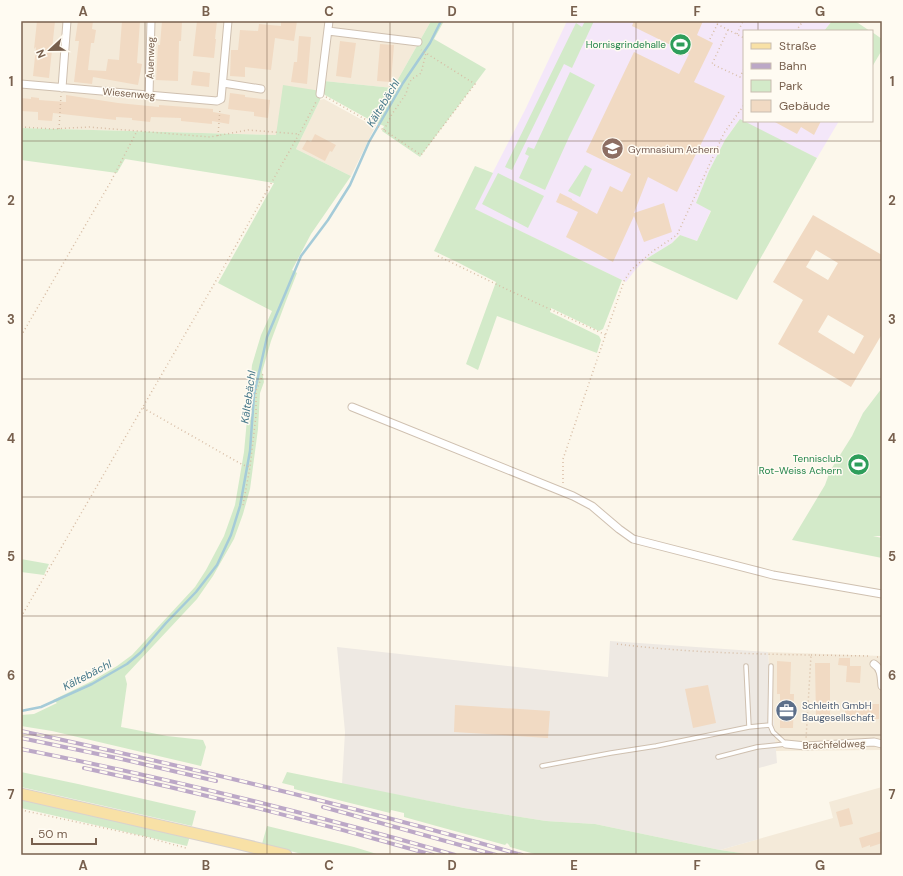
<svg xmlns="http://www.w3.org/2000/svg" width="903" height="876" font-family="'DM Sans',sans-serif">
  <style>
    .residential { fill: #f4ead9 }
    .industrial { fill: #eee9e3 }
    .education { fill: #f4e7f9 }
    .green { fill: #d3eac9 }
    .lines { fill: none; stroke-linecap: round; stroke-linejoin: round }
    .stream { stroke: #a5cbd8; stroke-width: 2.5 }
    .building { fill: #f1dac3; fill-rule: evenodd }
    .service-casing { stroke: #cfc0b0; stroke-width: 5.5 }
    .minor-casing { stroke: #cfc0b0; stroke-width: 9 }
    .primary-casing { stroke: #d9d2cd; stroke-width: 13 }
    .path { stroke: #d7bda5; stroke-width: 1.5; stroke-dasharray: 1 3; stroke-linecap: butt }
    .service { stroke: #fff; stroke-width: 3.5 }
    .minor { stroke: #fff; stroke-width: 7 }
    .primary { stroke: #f8e1a6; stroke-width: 11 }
    .rail-casing { stroke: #bca8c7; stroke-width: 4 }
    .rail { stroke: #fffbf2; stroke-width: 2.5; stroke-dasharray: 8; stroke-linecap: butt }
    .grid { fill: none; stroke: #78604e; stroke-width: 1; stroke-opacity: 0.55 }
    .labels { text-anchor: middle; stroke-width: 3; stroke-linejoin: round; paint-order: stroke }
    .leisure-label { font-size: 10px; fill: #27864d; stroke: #fffbf2; text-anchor: end }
    .street-label { font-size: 10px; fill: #78604e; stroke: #fffbf2 }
    .education-label { font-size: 10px; fill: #785e54; stroke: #fffbf2; text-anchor: start }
    .service-label { font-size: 10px; fill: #4e5e75; stroke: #fffbf2; text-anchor: start }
    .water-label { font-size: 11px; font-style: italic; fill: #47798a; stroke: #fffbf2 }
    .neatline { fill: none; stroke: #78604e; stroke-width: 1.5 }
    .grid-label { font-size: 13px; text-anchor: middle; font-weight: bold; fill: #78604e }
  </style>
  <rect width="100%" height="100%" fill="#fcf7eb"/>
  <!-- residential -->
  <path class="residential" d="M 21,21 L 431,21 L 393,88 L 324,81 L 323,92 L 276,135 L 21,128 Z
    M 324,99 L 375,127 L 351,176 L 296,149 L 320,100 Z
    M 768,652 L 882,656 L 882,750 L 776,751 Z
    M 882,787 L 882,855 L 754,855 L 720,850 L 833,818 L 829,802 Z"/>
  <!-- industrial -->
  <path class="industrial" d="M 610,641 L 768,652 L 777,763 L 759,768 L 759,839 L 720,850 L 595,824 L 546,821 L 464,808 L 342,784 L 345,732 L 337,647 L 608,677 Z"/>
  <!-- education -->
  <path class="education" d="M 567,21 L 832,21 L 824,31 L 744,31 L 744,121 L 839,121 L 817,158 L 739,120 L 725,140 L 709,171 L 696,203 L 711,210 L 697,241 L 679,235 L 672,243 L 646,259 L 636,269 L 626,282 L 474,209 L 525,110 Z"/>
  <!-- green -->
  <path class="green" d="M 431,21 L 444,21 L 434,39 L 486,69 L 420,157 L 382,131 L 384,126 L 370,120 L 325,95 L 323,92 L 324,81 L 393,88 Z
    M 585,21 L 594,21 L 572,68 L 564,64 L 512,170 L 505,167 L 576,23 L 582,27 Z
    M 832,21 L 855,21 L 870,31 L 824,31 Z
    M 872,32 L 882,39 L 882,50 L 872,67 Z
    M 570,72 L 595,85 L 569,137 L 545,190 L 519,178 L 529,156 L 525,154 L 528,147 L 534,149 Z
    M 283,85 L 321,91 L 320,100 L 296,149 L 351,176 L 311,234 L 292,270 L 297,273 L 286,301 L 271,341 L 262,372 L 264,382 L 260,393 L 258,429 L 250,489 L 243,514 L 234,539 L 213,576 L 197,599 L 125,676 L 127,684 L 121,727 L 167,736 L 203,740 L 206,747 L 201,766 L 52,731 L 21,726 L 21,715 L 34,714 L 57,703 L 53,700 L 92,681 L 117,666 L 132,655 L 195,587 L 206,570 L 224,536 L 235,505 L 244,452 L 252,365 L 261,335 L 272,311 L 218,283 L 274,183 L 125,159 L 117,173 L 21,160 L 21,128 L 276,135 Z
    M 740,119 L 817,158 L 737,300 L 646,259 L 672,243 L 680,235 L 697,241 L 711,211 L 696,203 L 709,171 L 725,140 Z
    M 585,165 L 592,169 L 580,197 L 568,191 Z
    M 475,166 L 493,173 L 475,209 L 622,280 L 603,329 L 599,331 L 551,308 L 550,312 L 599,336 L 601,340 L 597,353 L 497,316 L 478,370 L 466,364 L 496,282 L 457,262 L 434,251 Z
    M 498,173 L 544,196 L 528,228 L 482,204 Z
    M 882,388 L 882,536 L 873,536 L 882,538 L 882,558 L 792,540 L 825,485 L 830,471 L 852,436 L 863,413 Z
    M 21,559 L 49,564 L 44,575 L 21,572 Z
    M 21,772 L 78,784 L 196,811 L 192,826 L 21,787 Z
    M 287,772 L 464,808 L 546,821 L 595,824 L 720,850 L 754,855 L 538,855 L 510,847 L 509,845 L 507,843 L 505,845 L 404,817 L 404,813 L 391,810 L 390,813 L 294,789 L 294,786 L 282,783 Z
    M 21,798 L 190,836 L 187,846 L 21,808 Z
    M 267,826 L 354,847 L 380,855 L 306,855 L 262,844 Z"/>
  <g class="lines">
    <!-- stream -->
    <path class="stream" d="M 21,711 L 41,707 L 92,684 L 127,664 L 140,653 L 166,623 L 196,592 L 217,565 L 231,535 L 240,506 L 250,451 L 254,395 L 267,337 L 301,256 L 328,220 L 350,185 L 369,142 L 403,83 L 430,43 L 441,21"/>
  </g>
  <!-- building -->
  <path class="building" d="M 37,21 L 55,21 L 49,78 L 33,76 L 36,47 L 34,49 Z
    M 78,21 L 93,21 L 92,29 L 96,30 L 94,43 L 91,43 L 88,70 L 106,71 L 108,59 L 119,60 L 122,21 L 140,21 L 137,63 L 142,64 L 138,85 L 93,77 L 92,84 L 74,82 L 79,41 L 75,41 Z
    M 162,21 L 182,21 L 181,41 L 179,41 L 178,81 L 156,80 L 158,45 L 160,45 Z
    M 197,21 L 217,21 L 215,39 L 216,39 L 214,58 L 193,56 Z
    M 281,21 L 297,21 L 294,41 L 275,38 L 271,70 L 245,67 L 245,77 L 230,76 L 231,50 L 238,50 L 240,30 L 258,31 L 259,24 L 281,26 Z
    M 634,21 L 703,21 L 697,35 L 713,43 L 694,82 L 725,96 L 677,192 L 648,177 L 634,213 L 664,203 L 672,232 L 644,242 L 634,216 L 613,262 L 566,237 L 578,212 L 556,202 L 560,193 L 572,199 L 572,200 L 597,214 L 610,186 L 622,192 L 631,174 L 586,152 L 634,52 L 679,74 L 689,54 L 632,26 Z
    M 299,36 L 311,37 L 307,84 L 291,82 L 294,62 L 297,62 Z
    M 340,41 L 356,43 L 351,78 L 336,76 Z
    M 380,44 L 394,45 L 391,82 L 377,81 Z
    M 193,71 L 210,73 L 209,87 L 191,85 Z
    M 230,93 L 245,95 L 245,97 L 270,100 L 268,118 L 254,116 L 254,112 L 228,109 Z
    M 66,95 L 118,103 L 159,107 L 159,105 L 213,109 L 213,112 L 230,115 L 229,124 L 212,121 L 212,124 L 181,121 L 181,118 L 151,117 L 150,122 L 132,120 L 132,118 L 116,117 L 116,120 L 53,113 L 52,121 L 38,120 L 38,112 L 21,111 L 21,98 L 31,99 L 31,97 L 39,98 L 39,100 L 66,102 Z
    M 773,121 L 821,121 L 814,135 L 801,127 L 797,134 Z
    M 315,134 L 336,145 L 332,152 L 330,151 L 325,161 L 302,149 L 307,140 L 311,142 Z
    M 813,215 L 882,255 L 882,334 L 851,387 L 778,344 L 803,300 L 773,282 ZM 816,250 L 838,263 L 828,280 L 806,267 ZM 828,315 L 864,336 L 854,354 L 818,332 Z
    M 839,658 L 850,658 L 850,666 L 861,666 L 860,683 L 846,682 L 847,666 L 838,665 Z
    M 777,661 L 791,662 L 790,694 L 794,694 L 793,728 L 780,728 L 780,694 L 777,694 Z
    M 815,663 L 830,663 L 830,717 L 816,717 Z
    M 708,685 L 716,723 L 693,728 L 685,689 Z
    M 845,704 L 879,704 L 879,719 L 845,719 Z
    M 455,705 L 550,711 L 548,738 L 454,732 Z
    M 849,808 L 853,824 L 840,827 L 836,812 Z
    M 882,831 L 882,843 L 870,847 L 870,845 L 862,848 L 859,838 Z"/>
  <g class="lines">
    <defs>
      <path id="service" d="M 746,666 L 749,727 L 770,725
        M 771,666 L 770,725 L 773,732 L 786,744
        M 718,757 L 757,747 L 786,744
        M 542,766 L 611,753 L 656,746 L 749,727"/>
      <path id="minor" d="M 328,31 L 418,42
        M 223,83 L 261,89
        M 21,84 L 217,101 L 221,99 L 228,21
        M 62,88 L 67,21
        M 320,94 L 329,21
        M 149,95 L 151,21
        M 352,407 L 573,496 L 592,506 L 619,529 L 633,539 L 773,575 L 882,594
        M 874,664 C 882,669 881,678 882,686
        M 786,744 L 806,746 L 874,742 L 882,744"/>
      <path id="primary" d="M 21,794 L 236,843 L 286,855"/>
    </defs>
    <!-- service casing -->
    <use href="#service" class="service-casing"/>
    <!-- minor casing -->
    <use href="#minor" class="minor-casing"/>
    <!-- primary casing -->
    <use href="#primary" class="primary-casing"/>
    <!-- path -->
    <path class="path" d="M 717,24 L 744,38
      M 728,30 L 712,64 L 740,77 L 744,69
      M 796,31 L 803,21
      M 737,34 L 743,21
      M 710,39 L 719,21
      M 326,97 L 384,130 L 421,155 L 475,84 L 421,50
      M 21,127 L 52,129 L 89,127 L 210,137 L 248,130 L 299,134
      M 59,129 L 61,95
      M 384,130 L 392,114 L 406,94 L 409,83 L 412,79 L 421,73 L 426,53
      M 218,136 L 220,108
      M 438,256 L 504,288 L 606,335
      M 21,336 L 110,183 L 137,131
      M 143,408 L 243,465 L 250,467
      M 563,483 L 563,459 L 624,281 L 631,270 L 653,251 L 677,235 L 724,133 L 744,105
      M 243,505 L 250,467 L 256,415 L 256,391 L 263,374
      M 21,617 L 213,286 L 303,127 L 317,100
      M 617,644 C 681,652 746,654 811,655 L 806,739
      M 811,655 L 871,656
      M 877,657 L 882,657
      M 21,810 L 146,837 L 186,848"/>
    <!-- service -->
    <use href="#service" class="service"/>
    <!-- minor -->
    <use href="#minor" class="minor"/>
    <!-- primary -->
    <use href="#primary" class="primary"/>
    <defs>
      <path id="rail" d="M 21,731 C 189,767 356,807 522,855
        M 21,738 L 117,758 L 216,781
        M 21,749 C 167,778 312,814 455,855
        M 84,768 C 201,793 317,822 433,855
        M 323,807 L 496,855"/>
    </defs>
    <!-- rail casing -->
    <use href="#rail" class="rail-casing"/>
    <!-- rail -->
    <use href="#rail" class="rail"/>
  </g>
  <!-- grid -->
  <path class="grid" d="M 145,21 L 145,855M 267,21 L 267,855M 390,21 L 390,855M 513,21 L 513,855M 636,21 L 636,855M 758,21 L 758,31M 758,121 L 758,855M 21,141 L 882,141M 21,260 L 882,260M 21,379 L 882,379M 21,497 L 882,497M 21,616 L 882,616M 21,735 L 882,735"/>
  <!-- icons -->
  <defs>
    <symbol id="stadium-disc" viewBox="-11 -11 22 22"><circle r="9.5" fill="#2e9e5b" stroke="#fffbf2"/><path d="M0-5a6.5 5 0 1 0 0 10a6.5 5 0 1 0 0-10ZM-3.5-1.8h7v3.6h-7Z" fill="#fff"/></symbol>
    <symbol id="school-disc" viewBox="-11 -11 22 22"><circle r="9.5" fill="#8d6e63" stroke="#fffbf2"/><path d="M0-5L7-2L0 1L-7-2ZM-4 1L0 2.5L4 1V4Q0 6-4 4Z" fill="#fff"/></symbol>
    <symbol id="office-disc" viewBox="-11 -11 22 22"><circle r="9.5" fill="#5c6f8a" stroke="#fffbf2"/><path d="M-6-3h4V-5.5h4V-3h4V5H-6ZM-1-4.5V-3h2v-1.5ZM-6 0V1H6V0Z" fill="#fff"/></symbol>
  </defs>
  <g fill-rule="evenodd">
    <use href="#stadium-disc" x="668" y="32" width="25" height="25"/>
    <use href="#school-disc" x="600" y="136" width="25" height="25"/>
    <use href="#stadium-disc" x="846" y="452" width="25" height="25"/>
    <use href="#office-disc" x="774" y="698" width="25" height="25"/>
  </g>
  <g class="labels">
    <!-- leisure labels -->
    <g class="leisure-label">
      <text x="666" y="48">Hornisgrindehalle</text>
      <text x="842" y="462">Tennisclub<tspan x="842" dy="12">Rot-Weiss Achern</tspan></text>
    </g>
    <!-- street labels -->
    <g class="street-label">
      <text transform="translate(150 58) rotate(-88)" y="4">Auenweg</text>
      <text transform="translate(129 93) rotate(5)" y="4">Wiesenweg</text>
      <text transform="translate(834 744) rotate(-2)" y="4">Brachfeldweg</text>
    </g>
    <!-- education labels -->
    <g class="education-label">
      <text x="628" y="153">Gymnasium Achern</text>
    </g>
    <!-- service labels -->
    <g class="service-label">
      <text x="802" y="709">Schleith GmbH<tspan x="802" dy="12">Baugesellschaft</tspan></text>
    </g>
    <!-- water labels -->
    <g class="water-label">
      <text transform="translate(383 103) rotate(-59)" y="4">Kältebächl</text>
      <text transform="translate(248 397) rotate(-82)" y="4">Kältebächl</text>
      <text transform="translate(87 675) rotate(-27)" y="4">Kältebächl</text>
    </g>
  </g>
  <!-- border -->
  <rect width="903" height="876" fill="none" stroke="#fffbf2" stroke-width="44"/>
  <!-- legend -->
  <rect x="743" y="30" width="130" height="92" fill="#fffbf2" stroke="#c9bdb0"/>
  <rect x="751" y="43" width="20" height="6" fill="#f8e1a6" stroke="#c9bdb0"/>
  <text x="779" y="50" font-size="12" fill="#78604e">Straße</text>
  <rect x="751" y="63" width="20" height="6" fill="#bca8c7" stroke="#c9bdb0"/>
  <text x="779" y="70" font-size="12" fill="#78604e">Bahn</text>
  <rect x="751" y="80" width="20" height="12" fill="#d3eac9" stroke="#c9bdb0"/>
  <text x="779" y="90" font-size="12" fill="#78604e">Park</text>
  <rect x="751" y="100" width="20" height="12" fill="#f1dac3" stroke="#c9bdb0"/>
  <text x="779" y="110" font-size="12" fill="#78604e">Gebäude</text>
  <!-- north arrow -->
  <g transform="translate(50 50) rotate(248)" stroke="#fffbf2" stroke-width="3" paint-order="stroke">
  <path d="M0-3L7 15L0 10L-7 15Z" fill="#78604e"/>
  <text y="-6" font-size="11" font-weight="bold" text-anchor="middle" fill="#78604e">N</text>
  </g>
  <!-- scale -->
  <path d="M32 838v6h64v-6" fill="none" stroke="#78604e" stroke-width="2"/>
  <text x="38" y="838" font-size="12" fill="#78604e" stroke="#fffbf2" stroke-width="3" paint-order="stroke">50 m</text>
  <rect x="22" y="22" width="859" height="832" class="neatline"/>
  <g class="grid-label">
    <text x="83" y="16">A</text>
    <text x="206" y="16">B</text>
    <text x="329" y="16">C</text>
    <text x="452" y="16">D</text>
    <text x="574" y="16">E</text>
    <text x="697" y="16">F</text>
    <text x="820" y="16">G</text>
    <text x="11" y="86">1</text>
    <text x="892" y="86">1</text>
    <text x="11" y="205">2</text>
    <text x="892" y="205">2</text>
    <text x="11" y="324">3</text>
    <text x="892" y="324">3</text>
    <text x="11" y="443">4</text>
    <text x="892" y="443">4</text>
    <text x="11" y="561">5</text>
    <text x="892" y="561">5</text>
    <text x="11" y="680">6</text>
    <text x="892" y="680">6</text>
    <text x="11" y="799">7</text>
    <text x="892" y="799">7</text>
    <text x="83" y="870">A</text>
    <text x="206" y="870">B</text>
    <text x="329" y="870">C</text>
    <text x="452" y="870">D</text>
    <text x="574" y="870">E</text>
    <text x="697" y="870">F</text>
    <text x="820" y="870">G</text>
  </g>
</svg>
